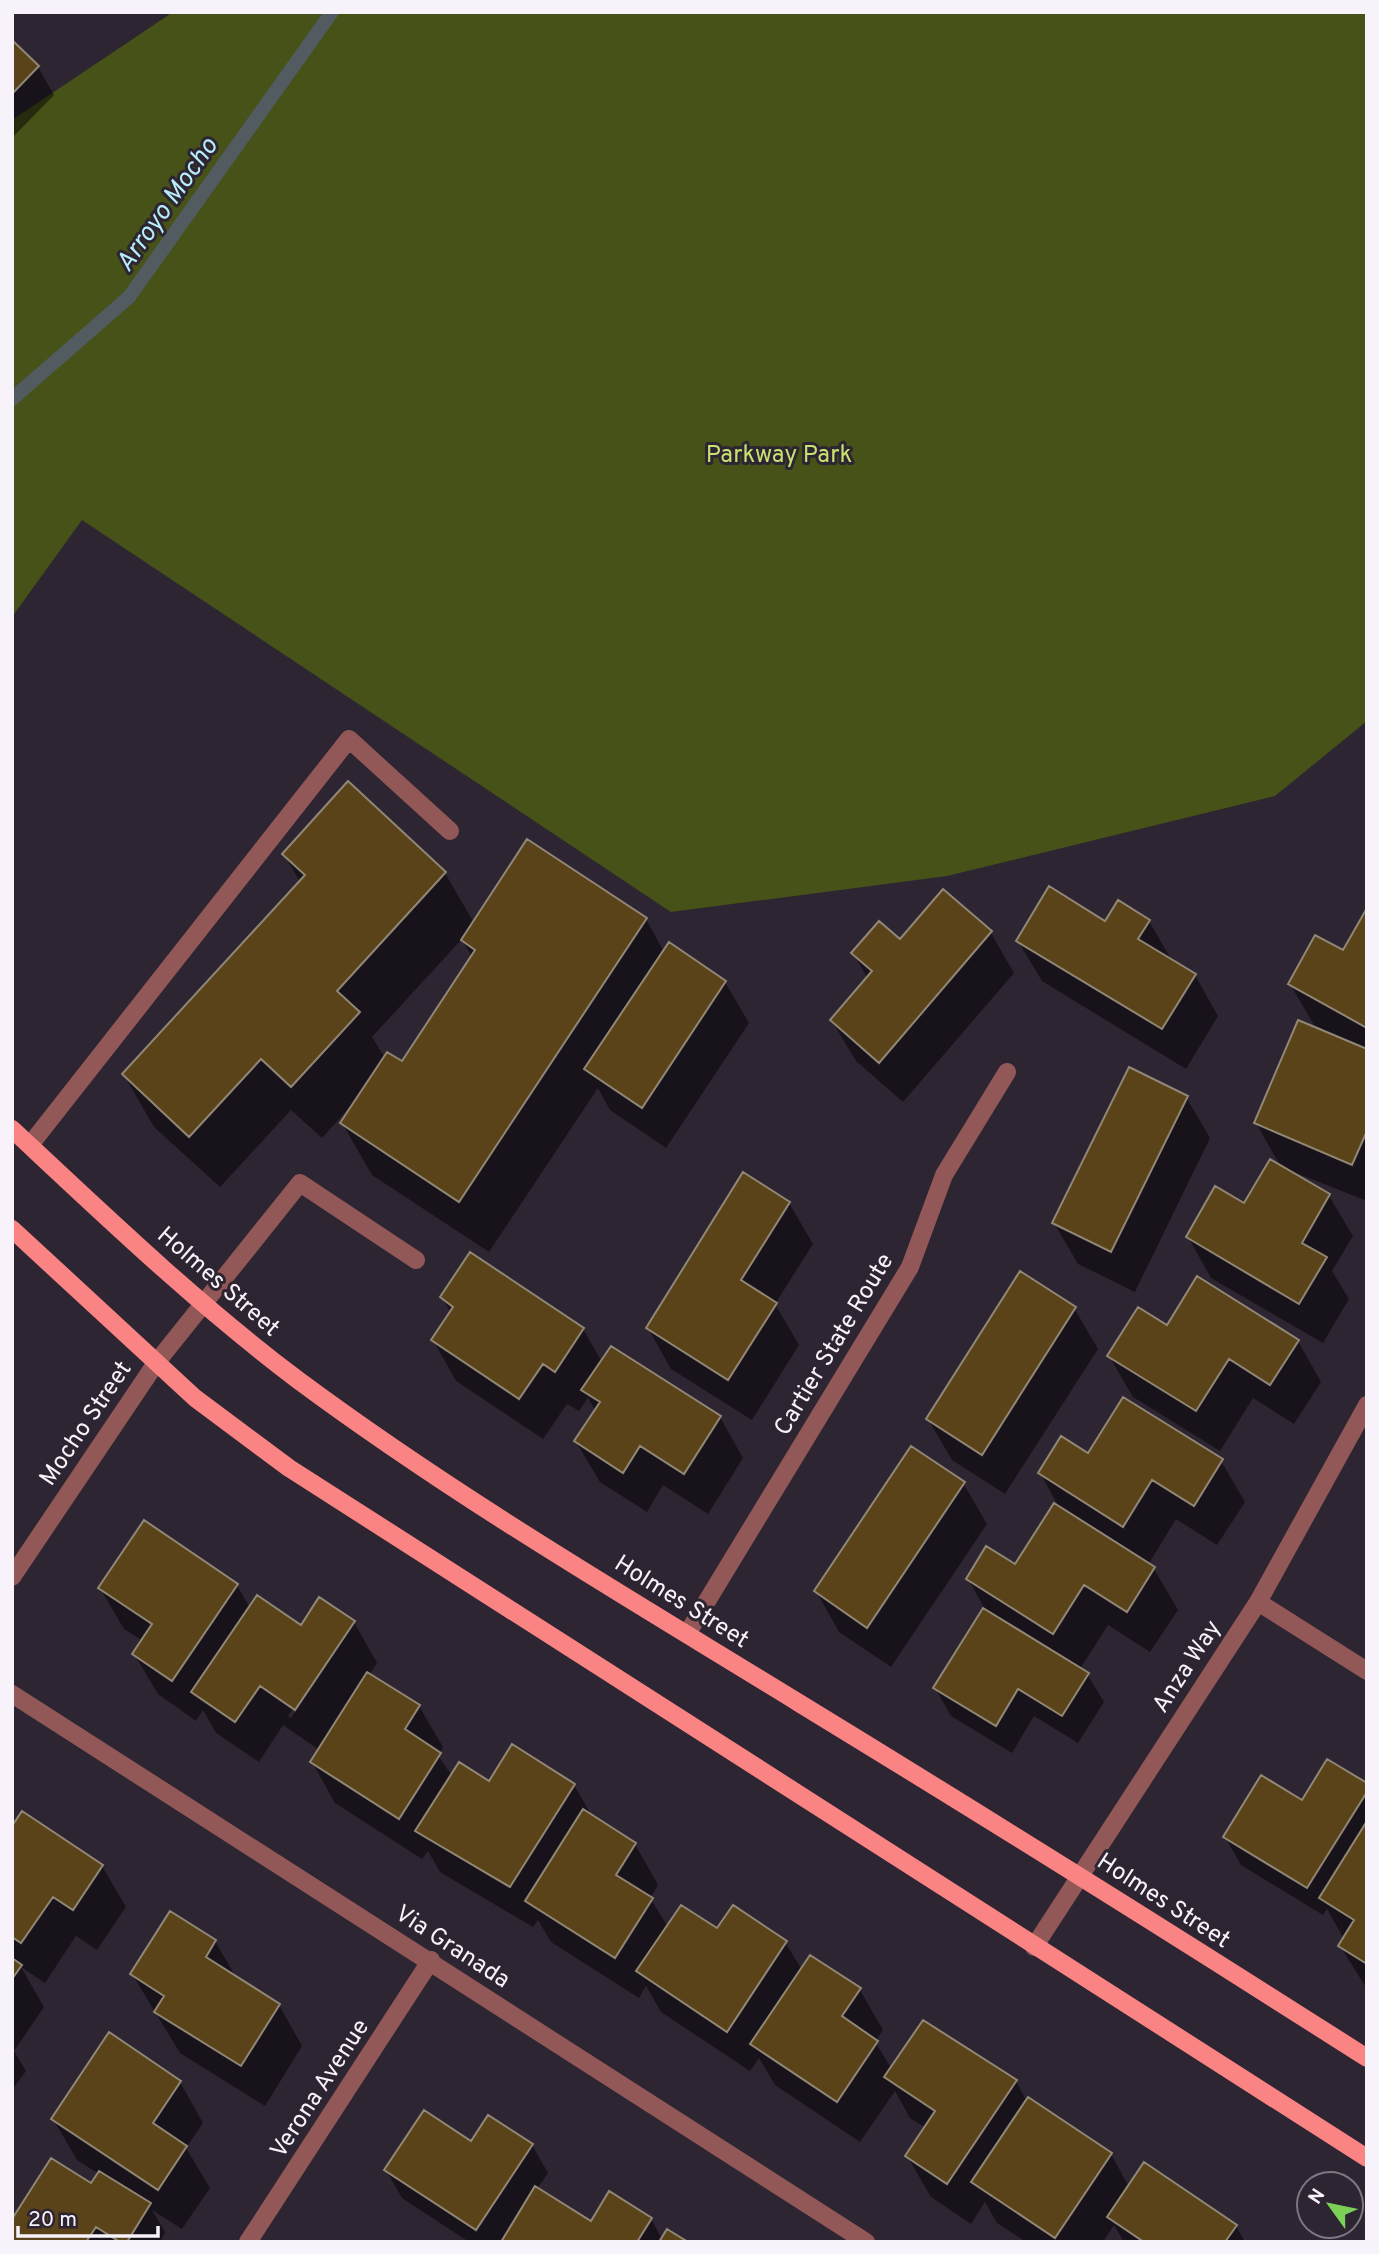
<svg xmlns="http://www.w3.org/2000/svg" width="1379" height="2254" font-family="Overpass,sans-serif">
  <style>
    .green { fill: #465217 }
    .shadow { fill: #0007; fill-rule: evenodd }
    .lines { fill: none; stroke-linecap: round; stroke-linejoin: round }
    .stream { stroke: #515b60; stroke-width: 14 }
    .building { fill: #5a4318; stroke: #918777; stroke-width: 2 }
    .minor { stroke: #925857; stroke-width: 18 }
    .major { stroke: #fa8383; stroke-width: 18 }
    .labels { text-anchor: middle; stroke-width: 6; stroke-linejoin: round; paint-order: stroke }
    .park-label { font-size: 24px; fill: #c9e170; stroke: #2d2532 }
    .street-label { font-size: 24px; fill: #f8f3fb; stroke: #2d2532 }
    .water-label { font-size: 26px; font-style: italic; fill: #b8ecf9; stroke: #2d2532 }
  </style>
  <rect width="100%" height="100%" fill="#2d2532"/>
  <!-- green -->
  <path class="green" d="M 173,12 L 1367,12 L 1367,721 L 1275,796 L 947,876 L 671,912 L 82,520 L 12,617 L 12,120 Z"/>
  <!-- shadow -->
  <path class="shadow" d="M 12,43 L 38,67 L 54,95 L 12,138 Z
    M 284,854 L 445,873 L 474,923 L 646,919 L 664,952 L 725,982 L 749,1023 L 666,1148 L 610,1110 L 598,1088 L 489,1252 L 372,1175 L 342,1123 L 349,1108 L 322,1138 L 291,1110 L 220,1187 L 154,1127 L 124,1075 L 300,882 ZM 462,939 L 472,957 L 402,1063 L 385,1058 L 372,1037 Z
    M 1367,912 L 1367,1201 L 1281,1167 L 1256,1123 L 1324,1030 L 1314,1025 L 1290,984 L 1344,953 Z
    M 1149,921 L 1172,961 L 1195,975 L 1218,1016 L 1186,1069 L 1042,981 L 1018,941 L 1106,923 Z
    M 991,933 L 1014,973 L 903,1102 L 856,1061 L 832,1021 L 868,979 L 853,953 L 900,941 Z
    M 1186,1097 L 1210,1138 L 1135,1292 L 1078,1264 L 1054,1223 Z
    M 1270,1161 L 1329,1196 L 1353,1236 L 1332,1271 L 1349,1299 L 1323,1343 L 1211,1278 L 1188,1237 L 1244,1205 Z
    M 789,1203 L 813,1244 L 775,1304 L 799,1345 L 752,1420 L 671,1369 L 648,1328 Z
    M 442,1297 L 583,1329 L 602,1362 L 720,1417 L 743,1458 L 708,1514 L 663,1485 L 647,1512 L 600,1482 L 576,1442 L 596,1412 L 588,1398 L 579,1411 L 567,1404 L 543,1439 L 456,1381 L 433,1340 L 451,1313 Z
    M 1074,1308 L 1098,1349 L 1005,1494 L 952,1460 L 928,1419 Z
    M 1168,1327 L 1298,1341 L 1321,1382 L 1294,1424 L 1253,1398 L 1220,1451 L 1133,1397 L 1109,1356 Z
    M 1089,1455 L 1221,1461 L 1245,1502 L 1217,1545 L 1176,1519 L 1148,1565 L 1154,1569 L 1178,1610 L 1150,1652 L 1108,1625 L 1080,1669 L 1087,1674 L 1104,1702 L 1078,1743 L 1034,1716 L 1012,1753 L 951,1716 L 935,1688 L 985,1609 L 968,1579 L 1016,1567 L 1060,1509 L 1040,1473 Z
    M 963,1483 L 987,1524 L 891,1667 L 839,1632 L 816,1591 Z
    M 237,1585 L 250,1608 L 301,1628 L 354,1622 L 377,1663 L 369,1675 L 419,1706 L 443,1747 L 438,1755 L 452,1776 L 490,1783 L 574,1785 L 593,1818 L 635,1844 L 658,1885 L 650,1898 L 668,1927 L 718,1931 L 785,1942 L 802,1970 L 860,1990 L 883,2030 L 875,2042 L 892,2069 L 1016,2081 L 1027,2102 L 1111,2154 L 1129,2187 L 1236,2226 L 1245,2242 L 1124,2242 L 1114,2225 L 1103,2242 L 1026,2242 L 997,2223 L 985,2202 L 971,2224 L 931,2197 L 907,2156 L 926,2128 L 910,2118 L 895,2091 L 860,2142 L 775,2085 L 759,2058 L 750,2071 L 661,2012 L 646,1986 L 639,1998 L 551,1942 L 538,1920 L 533,1927 L 440,1872 L 428,1851 L 422,1859 L 335,1803 L 312,1762 L 319,1750 L 283,1725 L 259,1762 L 216,1733 L 203,1710 L 196,1721 L 158,1694 L 134,1654 L 143,1641 L 124,1629 L 100,1588 ZM 323,1665 L 327,1665 L 291,1718 L 288,1716 Z
    M 1367,1785 L 1367,1989 L 1340,1946 L 1344,1939 L 1327,1909 L 1323,1915 L 1241,1865 L 1225,1837 L 1302,1802 Z
    M 23,1814 L 102,1866 L 126,1907 L 97,1950 L 76,1936 L 45,1983 L 21,1967 L 44,2007 L 14,2051 L 26,2071 L 12,2090 L 12,1829 Z
    M 215,1941 L 237,1979 L 279,2005 L 302,2046 L 265,2106 L 180,2053 L 132,1974 Z
    M 180,2082 L 203,2123 L 186,2148 L 210,2188 L 182,2229 L 152,2210 L 165,2232 L 160,2242 L 12,2242 L 91,2186 L 99,2174 L 77,2160 L 53,2119 Z
    M 472,2143 L 532,2145 L 548,2173 L 537,2189 L 591,2224 L 651,2219 L 662,2239 L 684,2242 L 469,2242 L 402,2198 L 386,2170 Z"/>
  <g class="lines">
    <!-- stream -->
    <path class="stream" d="M 12,399 L 129,297 L 332,12"/>
  </g>
  <!-- building -->
  <path class="building" d="M 12,40 L 39,66 L 12,94 Z
    M 348,781 L 446,872 L 337,991 L 360,1012 L 291,1087 L 261,1059 L 189,1137 L 122,1074 L 305,875 L 282,854 Z
    M 527,839 L 647,918 L 459,1202 L 340,1123 L 387,1052 L 402,1061 L 475,950 L 461,940 Z
    M 1049,886 L 1105,921 L 1118,900 L 1150,920 L 1138,939 L 1196,974 L 1162,1029 L 1016,941 Z
    M 943,889 L 992,931 L 879,1063 L 830,1020 L 872,971 L 851,953 L 879,921 L 900,939 Z
    M 1367,908 L 1367,1028 L 1288,984 L 1315,935 L 1343,950 Z
    M 669,942 L 726,981 L 642,1108 L 584,1069 Z
    M 1298,1020 L 1367,1049 L 1367,1131 L 1352,1165 L 1254,1123 Z
    M 1129,1067 L 1188,1096 L 1111,1252 L 1052,1223 Z
    M 1270,1159 L 1330,1194 L 1302,1243 L 1327,1257 L 1299,1304 L 1186,1237 L 1215,1186 L 1244,1203 Z
    M 743,1172 L 790,1202 L 741,1280 L 777,1303 L 728,1380 L 646,1328 Z
    M 470,1252 L 584,1328 L 555,1372 L 543,1364 L 519,1399 L 431,1340 L 453,1307 L 440,1297 Z
    M 1020,1271 L 1076,1307 L 982,1455 L 926,1419 Z
    M 1197,1276 L 1299,1340 L 1270,1385 L 1229,1359 L 1196,1411 L 1107,1356 L 1138,1307 L 1167,1325 Z
    M 611,1346 L 721,1416 L 684,1474 L 640,1446 L 623,1473 L 574,1441 L 600,1402 L 581,1390 Z
    M 1123,1397 L 1223,1459 L 1194,1506 L 1152,1480 L 1123,1527 L 1038,1473 L 1061,1436 L 1088,1453 Z
    M 911,1446 L 965,1482 L 867,1628 L 814,1591 Z
    M 1054,1503 L 1155,1567 L 1127,1612 L 1084,1585 L 1053,1634 L 966,1579 L 986,1546 L 1015,1564 Z
    M 144,1520 L 238,1584 L 172,1681 L 132,1654 L 152,1624 L 98,1588 Z
    M 257,1595 L 301,1625 L 319,1597 L 355,1621 L 295,1710 L 260,1686 L 235,1722 L 191,1692 Z
    M 983,1608 L 1089,1673 L 1062,1716 L 1018,1689 L 996,1726 L 933,1688 Z
    M 367,1672 L 420,1705 L 405,1729 L 441,1753 L 399,1819 L 310,1762 Z
    M 512,1744 L 575,1784 L 510,1887 L 415,1831 L 459,1762 L 489,1781 Z
    M 1327,1759 L 1367,1783 L 1367,1792 L 1307,1888 L 1223,1837 L 1261,1775 L 1302,1800 Z
    M 583,1809 L 636,1843 L 616,1875 L 653,1898 L 615,1958 L 525,1901 Z
    M 22,1811 L 103,1865 L 73,1910 L 53,1897 L 21,1943 L 12,1937 L 12,1826 Z
    M 1367,1821 L 1367,1964 L 1338,1946 L 1354,1920 L 1319,1898 Z
    M 681,1905 L 717,1928 L 733,1905 L 787,1941 L 727,2032 L 636,1971 Z
    M 170,1911 L 216,1940 L 206,1957 L 280,2004 L 241,2066 L 154,2012 L 164,1996 L 130,1974 Z
    M 810,1955 L 861,1988 L 842,2016 L 878,2041 L 837,2102 L 750,2044 Z
    M 12,1958 L 22,1965 L 12,1979 Z
    M 923,2020 L 1017,2080 L 947,2184 L 905,2156 L 935,2111 L 884,2077 Z
    M 109,2032 L 181,2081 L 153,2123 L 187,2146 L 158,2190 L 51,2119 Z
    M 1028,2097 L 1112,2153 L 1055,2238 L 971,2182 Z
    M 424,2110 L 471,2141 L 488,2115 L 533,2144 L 476,2230 L 384,2170 Z
    M 51,2158 L 91,2183 L 99,2171 L 151,2203 L 127,2242 L 120,2242 L 96,2227 L 86,2242 L 12,2242 L 12,2219 Z
    M 1144,2162 L 1237,2225 L 1225,2242 L 1144,2242 L 1107,2217 Z
    M 535,2186 L 591,2221 L 609,2191 L 652,2218 L 637,2242 L 501,2242 Z
    M 667,2229 L 688,2242 L 659,2242 Z"/>
  <g class="lines">
    <!-- minor -->
    <path class="minor" d="M 30,1145 L 349,739 L 450,831
      M 12,1577 L 156,1363 L 300,1183 L 416,1260
      M 1258,1602 L 1367,1671
      M 687,1634 L 910,1267 L 944,1175 L 1007,1072
      M 12,1694 L 866,2242
      M 1034,1947 L 1258,1602 L 1367,1405
      M 248,2242 L 431,1960"/>
    <!-- major -->
    <path class="major" d="M 12,1129 C 104,1215 197,1304 298,1380 C 457,1498 630,1599 799,1703 C 989,1819 1179,1938 1367,2058
      M 12,1229 L 195,1398 L 289,1468 L 1367,2158"/>
  </g>
  <g class="labels">
    <!-- park labels -->
    <g class="park-label">
      <text x="779" y="462">Parkway Park</text>
    </g>
    <!-- street labels -->
    <g class="street-label">
      <text transform="translate(219 1281) rotate(41)" y="8">Holmes Street</text>
      <text transform="translate(833 1344) rotate(-59)" y="8">Cartier State Route</text>
      <text transform="translate(85 1423) rotate(-56)" y="8">Mocho Street</text>
      <text transform="translate(682 1601) rotate(32)" y="8">Holmes Street</text>
      <text transform="translate(1186 1666) rotate(-57)" y="8">Anza Way</text>
      <text transform="translate(1164 1900) rotate(33)" y="8">Holmes Street</text>
      <text transform="translate(453 1946) rotate(33)" y="8">Via Granada</text>
      <text transform="translate(319 2088) rotate(-57)" y="8">Verona Avenue</text>
    </g>
    <!-- water labels -->
    <g class="water-label">
      <text transform="translate(166 204) rotate(-55)" y="9">Arroyo Mocho</text>
    </g>
  </g>
  <!-- border -->
  <rect width="1379" height="2254" fill="none" stroke="#f8f3fb" stroke-width="28"/>
  <!-- north arrow -->
  <g transform="translate(1330 2205) rotate(303)"><circle r="33" fill="#2d2532" stroke="#7e7782" stroke-width="2"/>
  <path d="M0-5L12 26L0 18L-12 26Z" fill="#7bd156"/>
  <text y="-10" font-size="19" font-weight="bold" text-anchor="middle" fill="#f8f3fb">N</text>
  </g>
  <!-- scale -->
  <path d="M18 2226v10h140v-10" fill="none" stroke="#f8f3fb" stroke-width="3.5"/>
  <text x="28" y="2226" font-size="21" fill="#f8f3fb" stroke="#2d2532" stroke-width="5" paint-order="stroke">20 m</text>
</svg>
